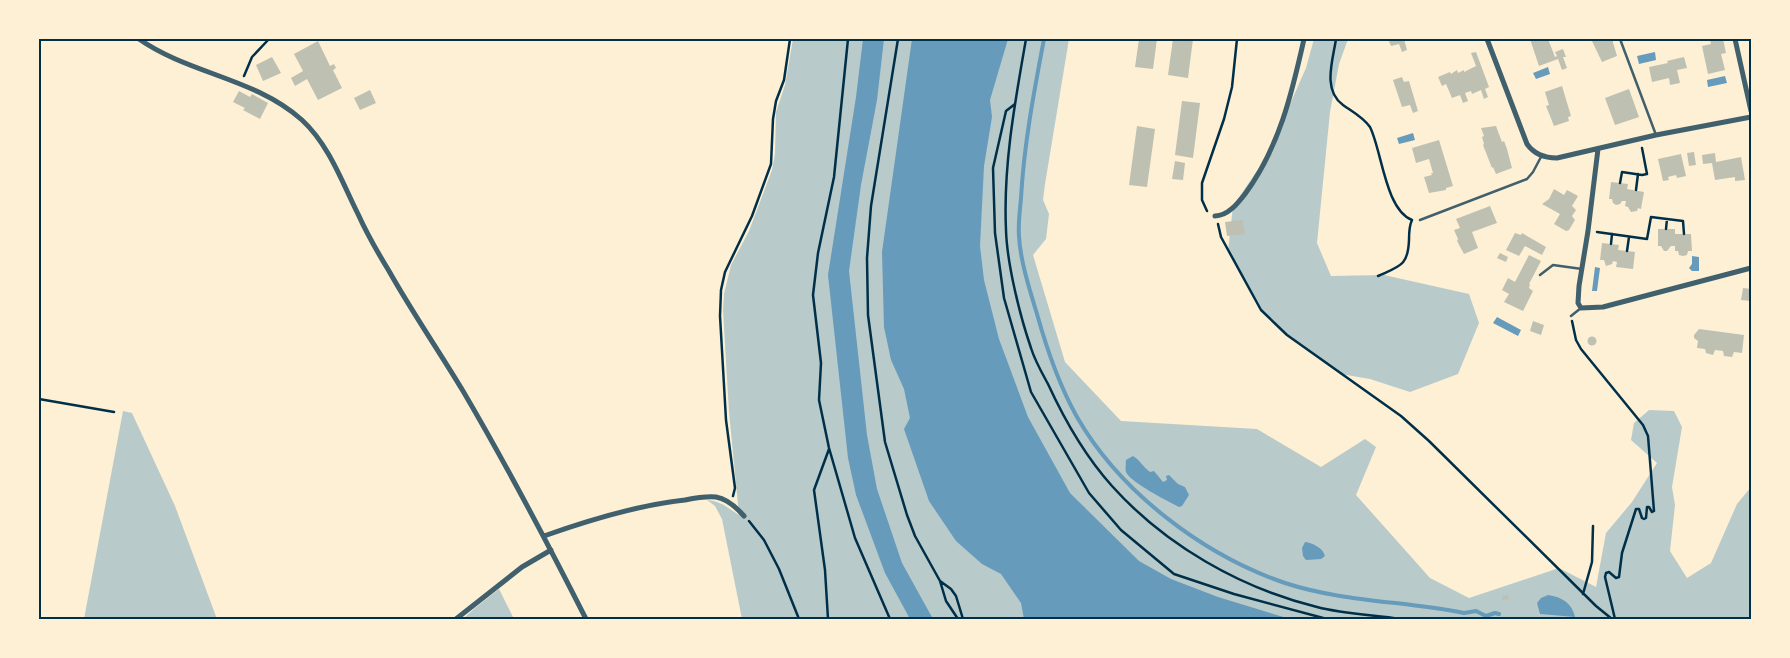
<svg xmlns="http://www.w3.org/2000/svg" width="1790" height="658" font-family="'Roboto Condensed',sans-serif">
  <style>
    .green { fill: #b9caca }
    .water { fill: #669bbc }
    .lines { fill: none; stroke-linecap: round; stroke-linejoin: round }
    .stream { stroke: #669bbc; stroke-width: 4 }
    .building { fill: #bec0b2 }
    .path { stroke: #003049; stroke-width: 2.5 }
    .service { stroke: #3f606c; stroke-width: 2.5 }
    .minor { stroke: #3f606c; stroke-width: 5 }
    .neatline { fill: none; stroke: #003049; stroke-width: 2 }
  </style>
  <rect width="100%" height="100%" fill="#fdf0d5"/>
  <!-- green -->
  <path class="green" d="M 793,39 L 1069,39 L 1045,184 L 1043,200 L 1049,214 L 1046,239 L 1033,255 L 1065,362 L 1121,421 L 1257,429 L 1321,467 L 1365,439 L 1376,447 L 1356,495 L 1430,578 L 1469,598 L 1559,568 L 1596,587 L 1606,533 L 1632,502 L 1657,463 L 1631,440 L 1634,423 L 1649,410 L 1674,411 L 1682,427 L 1672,487 L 1675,505 L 1670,551 L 1687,578 L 1711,563 L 1737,504 L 1751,487 L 1751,619 L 742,619 L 722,519 L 715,506 L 707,500 C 721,501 728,508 739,515 L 729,412 L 723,310 L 724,294 L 731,265 L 749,231 L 772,170 L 775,154 L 776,112 L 785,85 Z
    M 1314,39 L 1348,39 L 1339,64 L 1330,112 L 1317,243 L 1331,276 L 1384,275 L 1469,294 L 1479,323 L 1458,374 L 1410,392 L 1370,379 L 1341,374 L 1287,335 L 1261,310 L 1228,251 L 1233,206 L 1267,156 L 1306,68 Z
    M 123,411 L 132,413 L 175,506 L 217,619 L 84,619 Z
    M 499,589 L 514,619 L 463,619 L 475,608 Z"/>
  <!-- water -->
  <path class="water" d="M 863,39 L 884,39 L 877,100 L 861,185 L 849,271 L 867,435 L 877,489 L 902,563 L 933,619 L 910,619 L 885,573 L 856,495 L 848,458 L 828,275 L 856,97 Z
    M 912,39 L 1008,39 L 990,100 L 992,117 L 984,166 L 980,246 L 984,280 L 999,339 L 1028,417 L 1070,493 L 1139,561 L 1171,579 L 1218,597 L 1290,619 L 1024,619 L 1021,603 L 1001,574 L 982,564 L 956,541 L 929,501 L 904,429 L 910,418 L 904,389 L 891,360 L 884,327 L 882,252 Z
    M 1655,52 L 1656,60 L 1639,64 L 1637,56 Z
    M 1548,67 L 1550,74 L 1536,79 L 1533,73 Z
    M 1725,76 L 1727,83 L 1708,87 L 1707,80 Z
    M 1413,133 L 1415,140 L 1399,144 L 1397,138 Z
    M 1692,256 L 1699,257 L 1699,271 L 1692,271 L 1689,268 L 1692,264 Z
    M 1595,267 L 1600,268 L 1597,291 L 1592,291 Z
    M 1497,317 L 1521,330 L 1518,336 L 1493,323 Z
    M 1133,456 C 1140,460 1143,467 1150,472 L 1154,471 L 1163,482 L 1167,480 L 1166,476 L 1169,475 L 1178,484 L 1185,487 L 1189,495 L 1182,506 L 1179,507 C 1168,501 1131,483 1126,472 C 1125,469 1126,464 1126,460 Z
    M 1305,542 C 1313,543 1323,548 1325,556 L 1321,559 L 1306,560 L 1303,556 L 1302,548 Z
    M 1548,595 C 1562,597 1572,603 1575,617 L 1540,614 L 1537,603 L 1541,598 Z"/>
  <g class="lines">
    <!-- stream -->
    <path class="stream" d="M 1044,39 C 1034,92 1024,144 1021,198 C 1020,210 1018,223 1019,236 C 1020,260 1030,291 1037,314 C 1047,350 1059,385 1077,417 C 1120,492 1203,555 1285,583 C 1343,602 1405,601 1464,613 L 1476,611 L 1486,616 L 1495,613 L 1499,614"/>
  </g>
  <!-- building -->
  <path class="building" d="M 1139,39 L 1157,39 L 1153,69 L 1135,67 Z
    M 1173,39 L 1193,39 L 1188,78 L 1168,75 Z
    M 1388,39 L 1404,39 L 1407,50 L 1402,52 L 1399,44 L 1391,46 Z
    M 1530,39 L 1548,39 L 1555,57 L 1557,56 L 1555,52 L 1563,49 L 1566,57 L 1563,57 L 1567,68 L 1562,70 L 1558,59 L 1539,66 Z
    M 1591,39 L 1612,39 L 1617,56 L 1602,62 Z
    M 1710,39 L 1723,39 L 1726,53 L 1721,54 L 1725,70 L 1708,74 L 1702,46 L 1711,44 Z
    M 318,41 L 330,66 L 334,64 L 336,68 L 333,70 L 342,88 L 318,100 L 307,79 L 295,86 L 291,78 L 303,71 L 294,54 Z
    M 1476,52 L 1489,87 L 1485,89 L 1488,97 L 1484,99 L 1481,90 L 1472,94 L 1471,91 L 1465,93 L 1468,101 L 1463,103 L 1460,95 L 1452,98 L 1446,84 L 1442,86 L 1438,77 L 1450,72 L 1451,74 L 1457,70 L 1458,73 L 1464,70 L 1464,72 L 1476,66 L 1471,53 Z
    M 272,57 L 281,73 L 263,81 L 256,65 Z
    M 1684,57 L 1687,68 L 1677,70 L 1680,83 L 1670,85 L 1669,78 L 1652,82 L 1649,67 L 1668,63 L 1667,61 Z
    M 1402,77 L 1404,82 L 1409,81 L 1418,111 L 1413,113 L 1410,105 L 1402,107 L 1393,80 Z
    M 1562,86 L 1571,116 L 1568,117 L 1569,121 L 1554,126 L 1546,106 L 1549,105 L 1545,92 Z
    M 1629,89 L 1639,117 L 1615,125 L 1605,98 Z
    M 370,90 L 376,103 L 360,110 L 354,98 Z
    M 239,91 L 250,97 L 252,94 L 268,103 L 260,119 L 243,110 L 245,108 L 233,102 Z
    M 1182,101 L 1200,103 L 1193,158 L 1175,155 Z
    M 1137,126 L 1155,129 L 1147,187 L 1129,185 Z
    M 1496,126 L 1502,142 L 1504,141 L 1507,149 L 1512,168 L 1496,174 L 1493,167 L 1492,168 L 1483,145 L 1484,144 L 1482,137 L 1484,136 L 1481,128 Z
    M 1439,140 L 1453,186 L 1446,188 L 1446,190 L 1429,193 L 1424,177 L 1432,175 L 1431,173 L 1433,173 L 1429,159 L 1416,163 L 1412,148 Z
    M 1694,152 L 1696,165 L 1689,166 L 1687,153 Z
    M 1715,153 L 1716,162 L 1741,157 L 1745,180 L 1735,181 L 1735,177 L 1715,180 L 1712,163 L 1703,164 L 1702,155 Z
    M 1681,154 L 1686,176 L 1677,178 L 1676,175 L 1668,177 L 1669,180 L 1663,181 L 1658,159 Z
    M 1175,161 L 1185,163 L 1183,180 L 1172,179 Z
    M 1611,182 L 1628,184 L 1627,189 L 1644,192 L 1641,209 L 1638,208 L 1637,211 L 1631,212 L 1628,207 L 1625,206 L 1626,201 L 1622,201 L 1620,204 L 1616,205 L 1613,203 L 1612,199 L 1609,199 Z
    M 1554,189 L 1564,195 L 1567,190 L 1578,196 L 1572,206 L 1576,210 L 1572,216 L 1575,220 L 1569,230 L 1566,231 L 1554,224 L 1560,214 L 1542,204 L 1549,199 Z
    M 1490,206 L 1497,223 L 1472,232 L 1478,248 L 1464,254 L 1457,241 L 1458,239 L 1454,230 L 1460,228 L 1456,219 Z
    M 1243,220 L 1245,234 L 1227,236 L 1225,222 Z
    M 1658,229 L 1675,229 L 1675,234 L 1691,234 L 1692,251 L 1688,251 L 1687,255 L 1683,256 L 1679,255 L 1678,251 L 1675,251 L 1675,246 L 1671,246 L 1667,251 L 1664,251 L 1661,246 L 1658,246 Z
    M 1515,233 L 1521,235 L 1522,233 L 1546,247 L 1542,255 L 1525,246 L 1519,256 L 1506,250 Z
    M 1602,243 L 1619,245 L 1618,250 L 1635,252 L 1633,269 L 1616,267 L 1617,262 L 1613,261 L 1612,264 L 1606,266 L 1604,260 L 1600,260 Z
    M 1500,253 L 1508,257 L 1506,262 L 1497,258 Z
    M 1529,255 L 1541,261 L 1529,284 L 1530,284 L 1529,288 L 1533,291 L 1523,311 L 1504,302 L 1509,294 L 1502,290 L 1508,278 L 1515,282 Z
    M 1743,288 L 1751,289 L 1751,301 L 1741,300 Z
    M 1533,321 L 1544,325 L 1541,335 L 1530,331 Z
    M 1699,329 L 1744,335 L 1742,353 L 1734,352 L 1732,357 L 1724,356 L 1723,351 L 1715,350 L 1713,355 L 1706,353 L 1705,349 L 1697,348 L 1698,341 L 1694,338 L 1694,335 Z
    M1587.5 341a4.5 4.5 0 1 1 9 0a4.5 4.5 0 1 1-9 0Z
    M 1508,595 L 1509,599 L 1503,600 L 1502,596 Z"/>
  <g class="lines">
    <!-- path -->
    <path class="path" d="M 848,39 L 834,177 L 818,253 L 813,295 L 821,363 L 819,400 L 829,448 L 855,538 L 890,619
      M 898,39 L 871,206 L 867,258 L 868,315 L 885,442 L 907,515 L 915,536 L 940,581 L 951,589 L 956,596 L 963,619
      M 1026,39 C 1015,102 1003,166 1006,230 C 1007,264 1020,316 1031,348 C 1035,361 1042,373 1048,384 C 1065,421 1085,456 1112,486 C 1165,545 1240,588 1317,607 C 1344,614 1373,615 1400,619
      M 1336,39 C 1333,60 1322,90 1343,105 C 1353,112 1363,117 1370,127 C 1382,151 1385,209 1412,220
      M 244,76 L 252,57 L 269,39
      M 1015,104 L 1006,111 L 993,168 L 995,233 L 1004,298 L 1031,392 L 1089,493 L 1121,530 L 1174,574 L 1234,594 L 1327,619
      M 1620,183 L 1622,172 L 1642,175 L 1647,174 L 1642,148
      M 1636,190 L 1638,174
      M 1207,211 L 1202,200 L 1202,183 L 1224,119 L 1232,87 L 1237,39
      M 1218,224 L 1221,237 L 1261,310 L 1287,335 L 1401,416 L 1429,441 L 1596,606 L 1612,619
      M 1666,229 L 1667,219
      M 1597,232 L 1647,239 L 1651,217 L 1683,221 L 1684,234
      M 1611,244 L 1612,234
      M 1627,251 L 1629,237
      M 1378,276 C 1400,266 1408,266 1409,240 C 1409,233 1409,226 1412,220
      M 1572,321 L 1576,340 L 1581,349 L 1643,425 L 1648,436 L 1654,511 L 1652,512 L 1649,507 L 1647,507 L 1646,518 L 1644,519 L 1642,518 L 1639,509 L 1636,509 L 1622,553 L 1619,577 L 1616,578 L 1609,572 L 1606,573 L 1605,577 L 1615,619
      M 39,399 L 114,412
      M 733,496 L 735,488 L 726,420 L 720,316 L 721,290 L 725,272 L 752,216 L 771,164 L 773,119 L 776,101 L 784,80 L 790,39
      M 749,521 L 764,540 L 779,569 L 799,619
      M 940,581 L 946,601 L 958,619
      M 1583,594 L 1592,562 L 1593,526
      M 828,619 L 825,570 L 814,490 L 829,449"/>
    <!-- service -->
    <path class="service" d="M 1620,39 L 1656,135
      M 1420,220 L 1527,179 L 1533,172 L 1542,155
      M 1540,275 L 1553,265 L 1582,269
      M 1571,316 L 1581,308"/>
    <!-- minor -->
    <path class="minor" d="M 139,39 C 189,74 255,78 302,120 C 329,145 342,182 358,214 C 367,234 378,253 389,271 C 412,312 439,351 463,391 C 507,466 547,542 586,619
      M 1487,39 L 1527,144 C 1534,154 1545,158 1557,158 L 1656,135 L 1751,117
      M 1735,39 L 1751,111
      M 1598,149 L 1588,231 L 1579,286 L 1578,303 L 1581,308 L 1603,307 L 1751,268
      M 1215,216 C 1228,216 1238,203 1245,194 C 1279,148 1292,93 1304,39
      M 544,536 C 589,520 638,505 685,500 C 695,498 706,496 716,497 C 728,499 737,508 744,516
      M 456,619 L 522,567 L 551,550"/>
  </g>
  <!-- border -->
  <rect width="1790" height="658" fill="none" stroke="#fdf0d5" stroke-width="80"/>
  <rect x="40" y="40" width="1710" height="578" class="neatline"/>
</svg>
